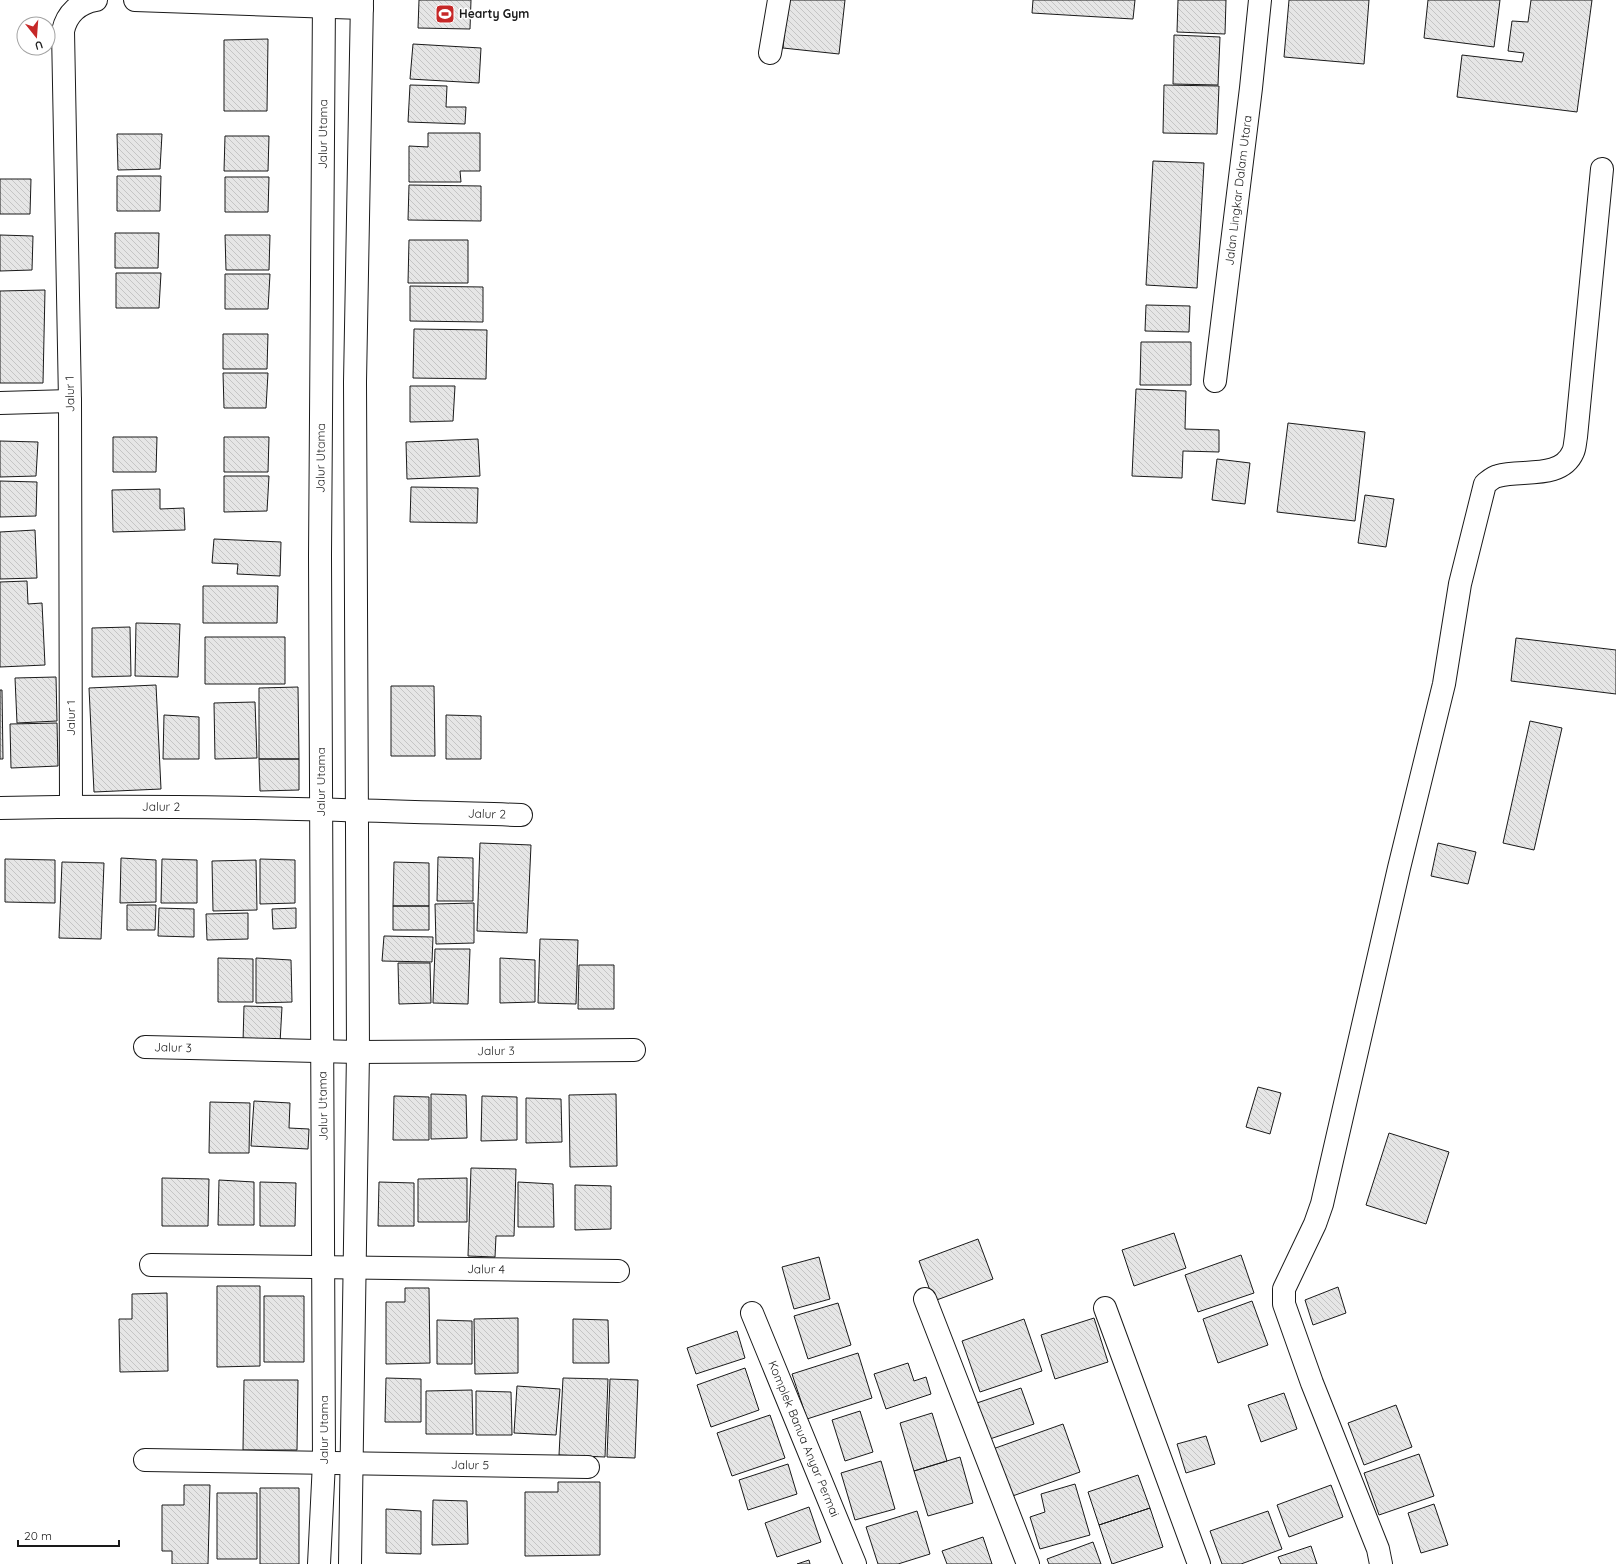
<svg xmlns="http://www.w3.org/2000/svg" width="1616" height="1564" font-family="Quicksand,sans-serif">
  <style>
    .building { fill: url(#building-back-hatch); stroke: #1a1a1a }
    .lines { fill: none; stroke-linecap: round; stroke-linejoin: round }
    .street-casing { stroke: #1a1a1a; stroke-width: 24 }
    .street { stroke: #fff; stroke-width: 22 }
    .labels { text-anchor: middle; stroke-width: 3; stroke-linejoin: round; paint-order: stroke }
    .poi-label { font-size: 12px; font-weight: bold; fill: #1a1a1a; stroke: #fff; text-anchor: start }
    .street-label { font-size: 12px; fill: #1a1a1a; stroke: #fff }
  </style>
  <defs>
    <pattern id="building-back-hatch" width="6" height="6" patternUnits="userSpaceOnUse"><rect width="6" height="6" fill="#e6e6e6"/><path d="M-1 5l2 2M0 0l6 6M5-1l2 2" fill="none" stroke="#c5c5c5"/></pattern>
  </defs>
  <rect width="100%" height="100%" fill="#fff"/>
  <!-- building -->
  <path class="building" d="M 419,0 L 471,0 L 470,29 L 418,28 Z
    M 788,0 L 845,0 L 839,54 L 783,48 Z
    M 1033,0 L 1135,0 L 1133,19 L 1032,13 Z
    M 1178,0 L 1226,0 L 1225,34 L 1177,32 Z
    M 1289,0 L 1369,0 L 1364,64 L 1284,57 Z
    M 1428,0 L 1500,0 L 1494,47 L 1424,38 Z
    M 1531,0 L 1592,0 L 1577,112 L 1457,97 L 1462,55 L 1522,62 L 1524,53 L 1508,51 L 1512,21 L 1528,22 Z
    M 1174,35 L 1220,37 L 1218,85 L 1173,84 Z
    M 268,39 L 267,111 L 224,111 L 224,40 Z
    M 413,44 L 481,48 L 479,83 L 410,79 Z
    M 410,85 L 447,86 L 446,107 L 466,107 L 465,124 L 408,122 Z
    M 1164,85 L 1219,86 L 1217,134 L 1163,133 Z
    M 428,133 L 480,133 L 480,171 L 460,171 L 461,182 L 409,182 L 409,146 L 428,147 Z
    M 117,134 L 162,134 L 160,169 L 118,170 Z
    M 225,136 L 269,136 L 268,171 L 224,171 Z
    M 1153,161 L 1204,163 L 1197,288 L 1146,285 Z
    M 117,176 L 161,176 L 160,211 L 117,211 Z
    M 225,177 L 269,177 L 268,212 L 225,212 Z
    M 0,179 L 31,179 L 30,214 L 0,214 Z
    M 409,185 L 481,186 L 481,221 L 408,220 Z
    M 115,233 L 159,233 L 158,268 L 115,268 Z
    M 0,235 L 33,236 L 32,270 L 0,271 Z
    M 225,235 L 270,235 L 269,270 L 226,270 Z
    M 409,240 L 468,240 L 468,283 L 408,283 Z
    M 116,273 L 161,273 L 159,308 L 116,308 Z
    M 225,274 L 270,274 L 268,309 L 225,309 Z
    M 410,286 L 483,287 L 483,322 L 410,321 Z
    M 45,290 L 43,383 L 0,383 L 0,291 Z
    M 1146,305 L 1190,306 L 1189,332 L 1145,331 Z
    M 414,329 L 487,330 L 486,379 L 413,378 Z
    M 223,334 L 268,334 L 267,369 L 223,369 Z
    M 1141,342 L 1191,342 L 1191,385 L 1140,385 Z
    M 223,373 L 268,373 L 266,408 L 224,408 Z
    M 410,386 L 455,386 L 453,421 L 410,422 Z
    M 1136,389 L 1186,391 L 1185,429 L 1219,430 L 1219,452 L 1183,451 L 1182,478 L 1132,476 Z
    M 1288,423 L 1365,432 L 1355,521 L 1277,512 Z
    M 113,437 L 157,437 L 156,472 L 113,472 Z
    M 224,437 L 269,437 L 268,472 L 224,472 Z
    M 478,439 L 480,476 L 407,479 L 406,442 Z
    M 0,441 L 38,442 L 36,476 L 0,477 Z
    M 1217,459 L 1250,463 L 1245,504 L 1212,500 Z
    M 224,476 L 269,476 L 267,511 L 224,512 Z
    M 0,481 L 37,482 L 36,516 L 0,517 Z
    M 411,487 L 478,488 L 477,523 L 410,522 Z
    M 160,489 L 160,509 L 184,508 L 185,530 L 113,532 L 112,490 Z
    M 1365,495 L 1394,499 L 1386,547 L 1358,543 Z
    M 35,530 L 37,578 L 0,579 L 0,532 Z
    M 214,539 L 281,542 L 280,576 L 237,574 L 238,564 L 212,563 Z
    M 27,581 L 28,604 L 42,603 L 45,665 L 0,667 L 0,582 Z
    M 203,586 L 278,586 L 277,623 L 203,623 Z
    M 136,623 L 180,624 L 178,677 L 135,676 Z
    M 130,627 L 131,676 L 92,677 L 92,628 Z
    M 205,637 L 285,637 L 285,684 L 205,684 Z
    M 1516,638 L 1616,650 L 1616,694 L 1511,681 Z
    M 56,677 L 57,721 L 17,723 L 15,678 Z
    M 156,685 L 161,789 L 94,792 L 89,688 Z
    M 391,686 L 434,686 L 435,756 L 391,756 Z
    M 298,687 L 299,759 L 259,759 L 259,688 Z
    M 0,690 L 2,690 L 3,759 L 0,759 Z
    M 255,702 L 257,758 L 215,759 L 214,703 Z
    M 164,715 L 199,717 L 199,759 L 163,759 Z
    M 446,715 L 481,716 L 481,759 L 446,759 Z
    M 1530,721 L 1562,728 L 1534,850 L 1503,843 Z
    M 57,723 L 58,766 L 11,768 L 10,724 Z
    M 259,759 L 299,759 L 299,790 L 260,791 Z
    M 480,843 L 531,845 L 527,933 L 477,931 Z
    M 1438,843 L 1476,852 L 1468,884 L 1431,876 Z
    M 438,857 L 473,858 L 473,901 L 437,901 Z
    M 121,858 L 156,860 L 156,902 L 120,903 Z
    M 5,859 L 55,860 L 55,903 L 5,902 Z
    M 162,859 L 197,860 L 197,903 L 161,903 Z
    M 260,859 L 295,860 L 295,903 L 260,904 Z
    M 256,860 L 257,910 L 213,911 L 212,861 Z
    M 62,862 L 104,863 L 101,939 L 59,938 Z
    M 394,862 L 429,863 L 429,906 L 393,906 Z
    M 474,903 L 474,943 L 436,944 L 435,904 Z
    M 127,905 L 156,905 L 155,930 L 127,930 Z
    M 393,906 L 429,906 L 429,930 L 393,930 Z
    M 159,908 L 194,909 L 194,937 L 158,936 Z
    M 296,908 L 296,928 L 273,929 L 272,909 Z
    M 248,913 L 248,939 L 207,940 L 206,914 Z
    M 384,936 L 433,937 L 432,962 L 382,961 Z
    M 540,939 L 578,940 L 576,1004 L 538,1003 Z
    M 435,949 L 470,949 L 468,1004 L 433,1003 Z
    M 218,958 L 253,959 L 253,1002 L 218,1002 Z
    M 256,958 L 291,960 L 292,1002 L 256,1003 Z
    M 500,958 L 535,960 L 535,1002 L 500,1003 Z
    M 398,963 L 430,963 L 431,1003 L 399,1004 Z
    M 579,965 L 614,965 L 614,1009 L 578,1009 Z
    M 244,1006 L 282,1007 L 280,1043 L 243,1042 Z
    M 1258,1087 L 1281,1093 L 1270,1134 L 1246,1127 Z
    M 431,1094 L 466,1095 L 467,1138 L 431,1139 Z
    M 616,1094 L 617,1166 L 570,1167 L 569,1095 Z
    M 394,1096 L 429,1097 L 429,1140 L 393,1140 Z
    M 482,1096 L 517,1097 L 517,1140 L 481,1141 Z
    M 526,1098 L 561,1099 L 562,1142 L 526,1143 Z
    M 254,1101 L 290,1103 L 289,1128 L 309,1129 L 308,1149 L 251,1146 Z
    M 210,1102 L 250,1103 L 249,1153 L 209,1153 Z
    M 1389,1133 L 1449,1152 L 1426,1224 L 1366,1205 Z
    M 471,1168 L 516,1169 L 514,1236 L 496,1236 L 495,1257 L 468,1256 Z
    M 162,1178 L 209,1179 L 208,1226 L 162,1226 Z
    M 467,1178 L 467,1222 L 418,1222 L 418,1179 Z
    M 219,1180 L 254,1182 L 254,1225 L 218,1225 Z
    M 260,1182 L 296,1183 L 295,1226 L 260,1226 Z
    M 379,1182 L 414,1183 L 414,1226 L 378,1226 Z
    M 518,1182 L 553,1184 L 554,1227 L 518,1227 Z
    M 575,1185 L 611,1186 L 611,1229 L 575,1230 Z
    M 1174,1233 L 1186,1268 L 1134,1286 L 1122,1250 Z
    M 978,1239 L 993,1279 L 934,1301 L 919,1261 Z
    M 1241,1255 L 1254,1293 L 1198,1312 L 1185,1275 Z
    M 819,1257 L 830,1299 L 794,1309 L 782,1267 Z
    M 217,1286 L 260,1286 L 260,1366 L 217,1367 Z
    M 1338,1287 L 1346,1313 L 1313,1325 L 1305,1300 Z
    M 405,1288 L 429,1288 L 430,1363 L 386,1364 L 386,1302 L 405,1302 Z
    M 167,1293 L 168,1371 L 120,1372 L 119,1319 L 132,1319 L 132,1294 Z
    M 264,1296 L 304,1296 L 304,1362 L 264,1362 Z
    M 1252,1301 L 1268,1345 L 1218,1363 L 1203,1319 Z
    M 838,1303 L 851,1345 L 808,1359 L 794,1316 Z
    M 518,1318 L 518,1373 L 475,1374 L 474,1319 Z
    M 1094,1318 L 1108,1362 L 1055,1379 L 1041,1335 Z
    M 573,1319 L 608,1320 L 609,1363 L 573,1363 Z
    M 1024,1319 L 1042,1371 L 980,1392 L 962,1341 Z
    M 437,1320 L 472,1321 L 472,1364 L 437,1364 Z
    M 737,1331 L 745,1358 L 696,1374 L 687,1348 Z
    M 858,1353 L 872,1398 L 807,1419 L 792,1374 Z
    M 908,1363 L 914,1381 L 926,1377 L 931,1394 L 886,1409 L 874,1374 Z
    M 745,1368 L 759,1410 L 711,1427 L 697,1385 Z
    M 386,1378 L 421,1379 L 421,1422 L 385,1422 Z
    M 563,1378 L 608,1379 L 605,1457 L 559,1455 Z
    M 610,1379 L 638,1380 L 635,1458 L 607,1457 Z
    M 244,1380 L 298,1380 L 297,1450 L 243,1450 Z
    M 517,1386 L 560,1389 L 556,1435 L 514,1433 Z
    M 1021,1388 L 1034,1424 L 987,1440 L 974,1404 Z
    M 472,1390 L 473,1434 L 426,1434 L 426,1391 Z
    M 476,1391 L 511,1392 L 512,1435 L 476,1435 Z
    M 1284,1393 L 1297,1429 L 1261,1442 L 1248,1405 Z
    M 1396,1405 L 1412,1447 L 1364,1465 L 1348,1423 Z
    M 860,1411 L 873,1452 L 845,1461 L 832,1420 Z
    M 932,1413 L 947,1461 L 914,1471 L 900,1423 Z
    M 770,1415 L 785,1458 L 732,1476 L 717,1433 Z
    M 1063,1424 L 1080,1472 L 1007,1498 L 990,1450 Z
    M 1206,1436 L 1215,1464 L 1186,1473 L 1177,1444 Z
    M 1419,1454 L 1434,1496 L 1379,1515 L 1364,1473 Z
    M 960,1457 L 973,1503 L 928,1516 L 914,1471 Z
    M 881,1461 L 895,1509 L 855,1520 L 841,1473 Z
    M 788,1464 L 797,1494 L 748,1510 L 739,1480 Z
    M 1138,1475 L 1150,1508 L 1099,1525 L 1088,1492 Z
    M 558,1482 L 600,1482 L 600,1555 L 525,1556 L 525,1492 L 558,1492 Z
    M 1075,1484 L 1090,1535 L 1040,1549 L 1030,1517 L 1045,1512 L 1041,1494 Z
    M 184,1485 L 210,1485 L 208,1564 L 172,1564 L 172,1551 L 162,1551 L 162,1505 L 184,1505 Z
    M 1331,1485 L 1343,1517 L 1289,1537 L 1277,1505 Z
    M 260,1488 L 299,1488 L 299,1564 L 260,1564 Z
    M 217,1493 L 257,1493 L 257,1559 L 217,1559 Z
    M 433,1500 L 467,1501 L 468,1544 L 432,1545 Z
    M 1434,1504 L 1448,1545 L 1421,1553 L 1408,1513 Z
    M 809,1507 L 821,1542 L 777,1557 L 765,1523 Z
    M 1150,1508 L 1163,1547 L 1112,1564 L 1099,1525 Z
    M 386,1509 L 421,1511 L 421,1554 L 386,1553 Z
    M 917,1511 L 930,1554 L 898,1564 L 878,1564 L 866,1527 Z
    M 1268,1511 L 1282,1549 L 1241,1564 L 1222,1564 L 1210,1531 Z
    M 983,1537 L 992,1564 L 947,1564 L 942,1551 Z
    M 1093,1542 L 1101,1564 L 1049,1564 L 1047,1559 Z
    M 1311,1546 L 1317,1564 L 1281,1564 L 1278,1557 Z
    M 809,1560 L 810,1564 L 797,1564 Z"/>
  <g class="lines">
    <defs>
      <g id="street">
        <path d="M 135,0 L 362,8"/>
        <path d="M 770,53 L 779,0"/>
        <path id="s1" d="M 1215,381 L 1251,88 L 1260,0"/>
        <path d="M 0,403 L 70,401"/>
        <path d="M 71,806 L 70,401 L 63,31 C 67,13 79,3 96,0"/>
        <path id="s2" d="M 0,808 C 173,804 347,810 521,815"/>
        <path id="s3" d="M 145,1047 L 358,1052 L 634,1050"/>
        <path id="s4" d="M 151,1265 L 618,1271"/>
        <path d="M 925,1299 L 1028,1564"/>
        <path d="M 1105,1308 L 1199,1564"/>
        <path id="s5" d="M 752,1313 L 855,1564"/>
        <path id="s6" d="M 145,1460 L 588,1467"/>
        <path id="s7" d="M 319,1564 L 324,1462 L 320,556 L 324,0"/>
        <path d="M 350,1564 L 358,1052 L 355,382 L 362,0"/>
        <path d="M 1381,1564 L 1378,1549 L 1312,1383 L 1284,1304 L 1284,1289 L 1315,1224 L 1322,1204 L 1399,868 L 1444,684 L 1460,584 L 1485,484 C 1489,481 1493,477 1498,476 C 1521,469 1561,480 1573,452 C 1575,448 1575,442 1576,437 L 1602,169"/>
      </g>
    </defs>
    <!-- street casing -->
    <use href="#street" class="street-casing"/>
    <!-- street -->
    <use href="#street" class="street"/>
  </g>
  <!-- icons -->
  <defs>
    <symbol id="stadium-square" viewBox="-11 -11 22 22"><rect x="-9" y="-9" width="18" height="18" rx="4" fill="#c62828" stroke="#fff"/><path d="M0-5a6.5 5 0 1 0 0 10a6.5 5 0 1 0 0-10ZM-3.5-1.8h7v3.6h-7Z" fill="#fff"/></symbol>
  </defs>
  <g fill-rule="evenodd">
    <use href="#stadium-square" x="434" y="3" width="22" height="22"/>
  </g>
  <g class="labels">
    <!-- poi labels -->
    <g class="poi-label">
      <text x="459" y="18">Hearty Gym</text>
    </g>
    <!-- street labels -->
    <g class="street-label">
      <text dy="4" stroke="none"><textPath href="#s7" startOffset="1430">Jalur Utama</textPath></text>
      <text dy="4" stroke="none"><textPath href="#s1" startOffset="192">Jalan Lingkar Dalam Utara</textPath></text>
      <text transform="translate(70 394) rotate(-91)" y="4">Jalur 1</text>
      <text dy="4" stroke="none"><textPath href="#s7" startOffset="1106">Jalur Utama</textPath></text>
      <text transform="translate(71 718) rotate(-90)" y="4">Jalur 1</text>
      <text transform="translate(321 782) rotate(-90)" y="4">Jalur Utama</text>
      <text dy="4" stroke="none"><textPath href="#s2" startOffset="161">Jalur 2</textPath></text>
      <text dy="4" stroke="none"><textPath href="#s2" startOffset="487">Jalur 2</textPath></text>
      <text dy="4" stroke="none"><textPath href="#s3" startOffset="28">Jalur 3</textPath></text>
      <text dy="4" stroke="none"><textPath href="#s3" startOffset="351">Jalur 3</textPath></text>
      <text transform="translate(323 1106) rotate(-91)" y="4">Jalur Utama</text>
      <text dy="4" stroke="none"><textPath href="#s4" startOffset="335">Jalur 4</textPath></text>
      <text transform="translate(324 1430) rotate(-90)" y="4">Jalur Utama</text>
      <text dy="4" stroke="none"><textPath href="#s5" startOffset="136">Komplek Banua Anyar Permai</textPath></text>
      <text dy="4" stroke="none"><textPath href="#s6" startOffset="325">Jalur 5</textPath></text>
    </g>
  </g>
  <!-- north arrow -->
  <g transform="translate(36 36) rotate(163)"><circle r="19" fill="#ffffff" stroke="#a3a3a3"/>
  <path d="M0-3L7 15L0 10L-7 15Z" fill="#c62828"/>
  <text y="-6" font-size="11" font-weight="bold" text-anchor="middle" fill="#1a1a1a">U</text>
  </g>
  <!-- scale -->
  <path d="M18 1540v6h101v-6" fill="none" stroke="#1a1a1a" stroke-width="2"/>
  <text x="24" y="1540" font-size="12" fill="#1a1a1a" stroke="#ffffff" stroke-width="3" paint-order="stroke">20 m</text>
</svg>
